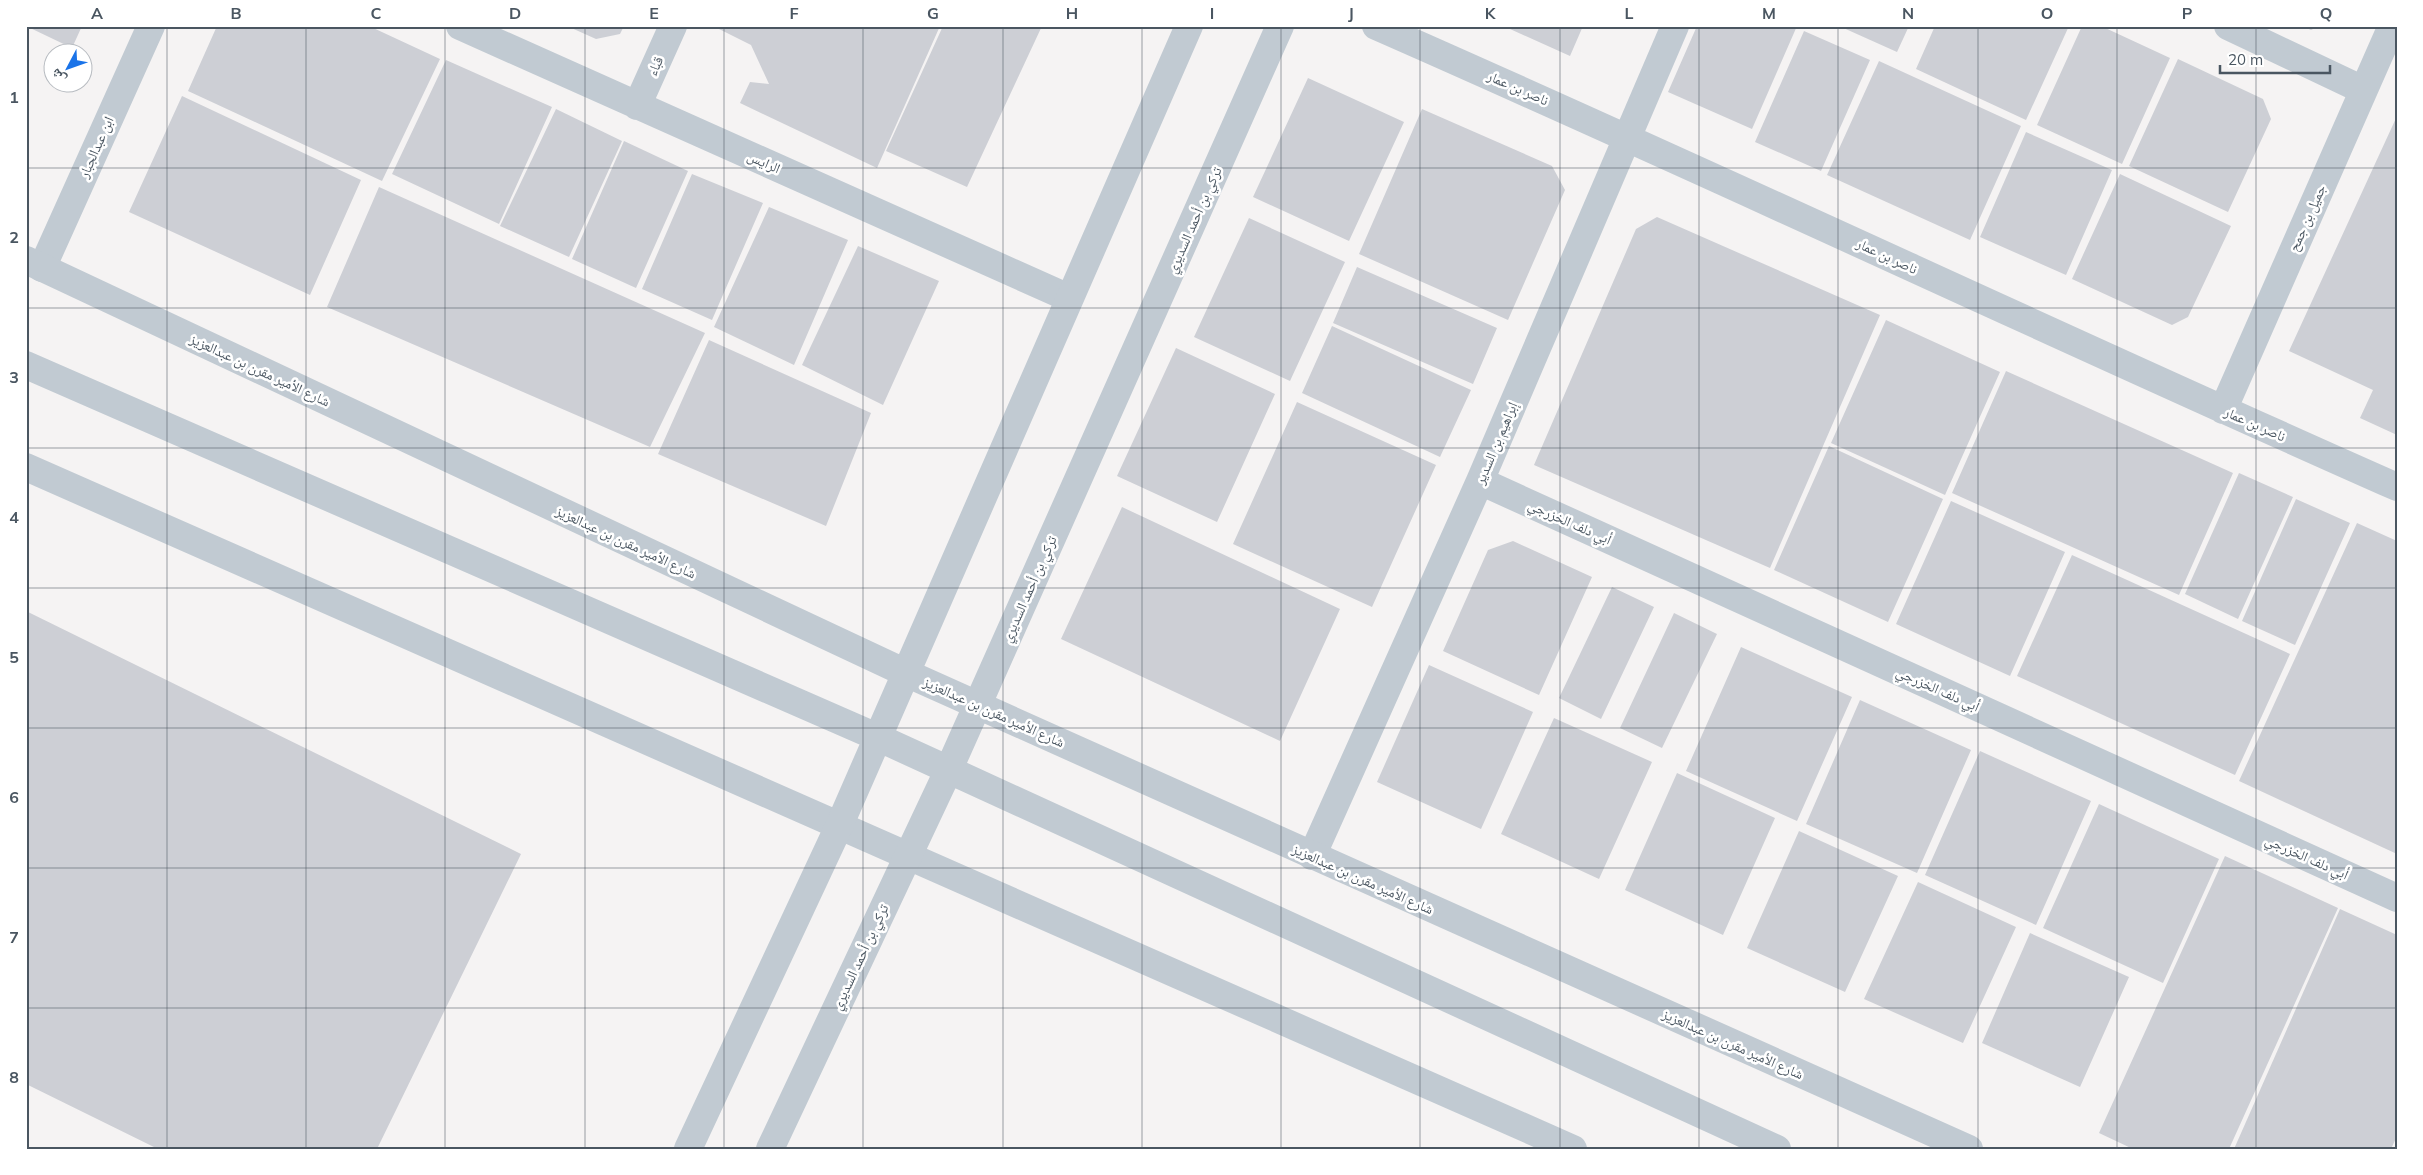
<svg xmlns="http://www.w3.org/2000/svg" width="2423" height="1175" font-family="Mulish,'Noto Naskh Arabic',sans-serif">
  <style>
    .building { fill: #cdcfd5 }
    .lines { fill: none; stroke-linecap: round; stroke-linejoin: round }
    .pedestrian { stroke: #c1cad2; stroke-width: 28 }
    .minor { stroke: #c1cad2; stroke-width: 28 }
    .tertiary { stroke: #c1cad2; stroke-width: 28 }
    .grid { fill: none; stroke: #4a5661; stroke-width: 1; stroke-opacity: 0.55 }
    .labels { text-anchor: middle; stroke-width: 5; stroke-linejoin: round; paint-order: stroke }
    .street-label { font-size: 14px; fill: #4a5661; stroke: #fff }
    .neatline { fill: none; stroke: #4a5661; stroke-width: 2 }
    .grid-label { font-size: 16px; text-anchor: middle; font-weight: bold; fill: #4a5661 }
  </style>
  <rect width="100%" height="100%" fill="#f5f3f3"/>
  <!-- building -->
  <path class="building" d="M 26,26 L 82,26 L 72,48 Z
    M 217,26 L 369,26 L 440,59 L 382,181 L 188,91 Z
    M 567,26 L 624,26 L 620,34 L 596,39 Z
    M 713,26 L 940,26 L 877,168 L 740,103 L 750,82 L 769,84 L 751,45 Z
    M 943,26 L 1042,26 L 967,187 L 886,151 Z
    M 1511,26 L 1583,26 L 1570,56 L 1510,29 Z
    M 1697,26 L 1797,26 L 1752,129 L 1668,92 Z
    M 1839,26 L 1909,26 L 1897,52 Z
    M 1935,26 L 2069,26 L 2026,120 L 1916,69 Z
    M 2082,26 L 2101,26 L 2170,58 L 2122,164 L 2037,125 Z
    M 2302,26 L 2319,26 L 2311,30 Z
    M 1804,31 L 1870,60 L 1821,171 L 1755,142 Z
    M 2178,59 L 2263,99 L 2271,119 L 2228,212 L 2129,166 Z
    M 446,60 L 552,107 L 499,224 L 392,174 Z
    M 1879,61 L 2021,126 L 1970,240 L 1827,175 Z
    M 1308,78 L 1404,122 L 1349,241 L 1253,197 Z
    M 182,96 L 361,180 L 310,295 L 129,212 Z
    M 556,109 L 622,141 L 569,257 L 500,226 Z
    M 1422,109 L 1552,166 L 1565,190 L 1508,320 L 1359,254 Z
    M 2397,116 L 2397,435 L 2360,418 L 2373,390 L 2289,351 Z
    M 2026,132 L 2112,170 L 2066,275 L 1980,237 Z
    M 624,141 L 688,171 L 636,288 L 572,259 Z
    M 692,174 L 763,203 L 712,320 L 642,289 Z
    M 2120,174 L 2231,226 L 2188,317 L 2172,325 L 2072,279 Z
    M 379,187 L 705,333 L 650,447 L 327,307 Z
    M 769,207 L 848,240 L 794,365 L 714,327 Z
    M 1657,217 L 1880,315 L 1770,568 L 1534,465 L 1636,229 Z
    M 1249,218 L 1345,262 L 1290,381 L 1194,337 Z
    M 858,246 L 939,281 L 883,405 L 802,365 Z
    M 1357,267 L 1497,328 L 1473,384 L 1333,323 Z
    M 1886,320 L 2000,372 L 1945,495 L 1831,443 Z
    M 1332,326 L 1471,390 L 1440,457 L 1302,393 Z
    M 709,340 L 871,413 L 826,526 L 658,454 Z
    M 1176,348 L 1275,394 L 1217,522 L 1117,476 Z
    M 2006,371 L 2233,473 L 2179,595 L 1952,493 Z
    M 1297,402 L 1436,465 L 1372,607 L 1233,544 Z
    M 1829,446 L 1943,499 L 1888,622 L 1774,570 Z
    M 2239,473 L 2293,497 L 2238,619 L 2185,594 Z
    M 2296,499 L 2350,523 L 2295,645 L 2242,621 Z
    M 1951,501 L 2065,552 L 2010,676 L 1896,624 Z
    M 1122,507 L 1340,609 L 1280,741 L 1061,639 Z
    M 2357,523 L 2397,541 L 2397,854 L 2239,781 Z
    M 1513,541 L 1592,577 L 1539,695 L 1443,651 L 1488,550 Z
    M 2072,555 L 2290,654 L 2235,775 L 2017,676 Z
    M 1612,587 L 1654,607 L 1601,719 L 1559,698 Z
    M 26,611 L 521,854 L 377,1149 L 158,1149 L 26,1084 Z
    M 1674,613 L 1717,634 L 1662,748 L 1620,728 Z
    M 1741,647 L 1852,697 L 1797,821 L 1686,771 Z
    M 1429,665 L 1533,712 L 1481,829 L 1377,782 Z
    M 1860,700 L 1971,750 L 1917,873 L 1806,824 Z
    M 1554,718 L 1652,762 L 1599,879 L 1501,834 Z
    M 1980,751 L 2091,801 L 2036,925 L 1925,875 Z
    M 1677,773 L 1775,818 L 1723,935 L 1625,890 Z
    M 2099,804 L 2219,859 L 2163,983 L 2043,928 Z
    M 1799,831 L 1898,876 L 1845,992 L 1747,948 Z
    M 2225,856 L 2338,908 L 2229,1149 L 2133,1149 L 2099,1133 Z
    M 1918,882 L 2016,927 L 1963,1043 L 1864,999 Z
    M 2340,909 L 2397,935 L 2397,1136 L 2391,1149 L 2234,1149 Z
    M 2030,933 L 2129,977 L 2080,1087 L 1982,1043 Z"/>
  <g class="lines">
    <!-- pedestrian -->
    <path class="pedestrian" d="M 26,467 L 1573,1149"/>
    <!-- minor -->
    <path class="minor" d="M 460,26 L 1069,298
      M 1376,26 C 1718,176 2055,336 2397,487
      M 2228,26 L 2363,90
      M 637,106 L 673,26
      M 42,268 L 151,26
      M 2223,410 L 2392,26
      M 1480,481 L 2397,898
      M 1312,856 L 1480,481 L 1675,26"/>
    <!-- tertiary -->
    <path class="tertiary" d="M 26,260 L 906,673 L 1969,1149
      M 26,365 L 877,737 L 1777,1149
      M 688,1149 L 840,824 L 1189,26
      M 770,1149 L 949,769 L 1280,26"/>
  </g>
  <!-- grid -->
  <path class="grid" d="M 167,26 L 167,1149M 306,26 L 306,1149M 445,26 L 445,1149M 585,26 L 585,1149M 724,26 L 724,1149M 863,26 L 863,1149M 1003,26 L 1003,1149M 1142,26 L 1142,1149M 1281,26 L 1281,1149M 1420,26 L 1420,1149M 1560,26 L 1560,1149M 1699,26 L 1699,1149M 1838,26 L 1838,1149M 1978,26 L 1978,1149M 2117,26 L 2117,1149M 2256,26 L 2256,1149M 26,168 L 2397,168M 26,308 L 2397,308M 26,448 L 2397,448M 26,588 L 2397,588M 26,728 L 2397,728M 26,868 L 2397,868M 26,1008 L 2397,1008"/>
  <g class="labels">
    <!-- street labels -->
    <g class="street-label">
      <text transform="translate(655 66) rotate(-66)" y="5">قباء</text>
      <text transform="translate(1518 88) rotate(24)" y="5">ناصر بن عمار</text>
      <text transform="translate(96 147) rotate(-66)" y="5">ابن عبدالجبار</text>
      <text transform="translate(764 162) rotate(24)" y="5">الرايس</text>
      <text transform="translate(2307 218) rotate(-66)" y="5">جميل بن جمح</text>
      <text transform="translate(1194 220) rotate(-66)" y="5">تركي بن أحمد السديري</text>
      <text transform="translate(1887 256) rotate(25)" y="5">ناصر بن عمار</text>
      <text transform="translate(260 370) rotate(25)" y="5">شارع الأمير مقرن بن عبدالعزيز</text>
      <text transform="translate(2255 424) rotate(24)" y="5">ناصر بن عمار</text>
      <text transform="translate(1496 443) rotate(-67)" y="5">إبراهيم بن السدير</text>
      <text transform="translate(1570 522) rotate(24)" y="5">أبي دلف الخزرجي</text>
      <text transform="translate(626 542) rotate(25)" y="5">شارع الأمير مقرن بن عبدالعزيز</text>
      <text transform="translate(1029 589) rotate(-66)" y="5">تركي بن أحمد السديري</text>
      <text transform="translate(1938 689) rotate(24)" y="5">أبي دلف الخزرجي</text>
      <text transform="translate(994 712) rotate(24)" y="5">شارع الأمير مقرن بن عبدالعزيز</text>
      <text transform="translate(2307 857) rotate(24)" y="5">أبي دلف الخزرجي</text>
      <text transform="translate(1363 879) rotate(24)" y="5">شارع الأمير مقرن بن عبدالعزيز</text>
      <text transform="translate(860 957) rotate(-65)" y="5">تركي بن أحمد السديري</text>
      <text transform="translate(1733 1044) rotate(24)" y="5">شارع الأمير مقرن بن عبدالعزيز</text>
    </g>
  </g>
  <!-- border -->
  <rect width="2423" height="1175" fill="none" stroke="#ffffff" stroke-width="55"/>
  <!-- north arrow -->
  <g transform="translate(68 68) rotate(229)"><circle r="24" fill="#ffffff" stroke="#b7bbc0"/>
  <path d="M0-4L9 19L0 12L-9 19Z" fill="#1a73e8"/>
  <text y="-8" font-size="14" font-weight="bold" text-anchor="middle" fill="#4a5661">ش</text>
  </g>
  <!-- scale -->
  <path d="M2220 65v8h110v-8" fill="none" stroke="#4a5661" stroke-width="2.5"/>
  <text x="2228" y="65" font-size="15" fill="#4a5661" stroke="#ffffff" stroke-width="4" paint-order="stroke">20 m</text>
  <rect x="28" y="28" width="2368" height="1120" class="neatline"/>
  <g class="grid-label">
    <text x="97" y="19">A</text>
    <text x="236" y="19">B</text>
    <text x="376" y="19">C</text>
    <text x="515" y="19">D</text>
    <text x="654" y="19">E</text>
    <text x="794" y="19">F</text>
    <text x="933" y="19">G</text>
    <text x="1072" y="19">H</text>
    <text x="1212" y="19">I</text>
    <text x="1351" y="19">J</text>
    <text x="1490" y="19">K</text>
    <text x="1629" y="19">L</text>
    <text x="1769" y="19">M</text>
    <text x="1908" y="19">N</text>
    <text x="2047" y="19">O</text>
    <text x="2187" y="19">P</text>
    <text x="2326" y="19">Q</text>
    <text x="14" y="103">1</text>
    <text x="14" y="243">2</text>
    <text x="14" y="383">3</text>
    <text x="14" y="523">4</text>
    <text x="14" y="663">5</text>
    <text x="14" y="803">6</text>
    <text x="14" y="943">7</text>
    <text x="14" y="1083">8</text>
  </g>
</svg>
